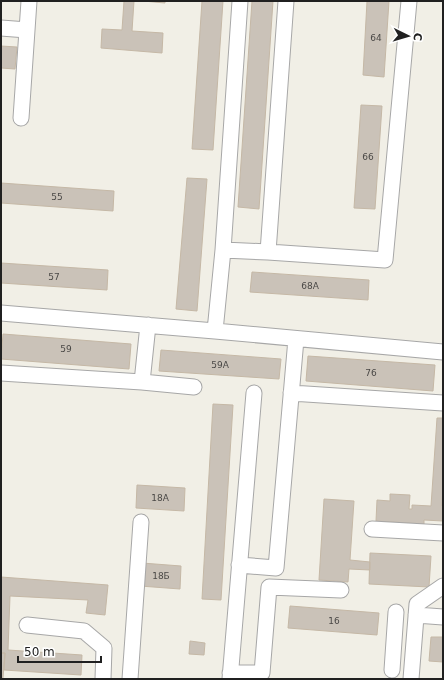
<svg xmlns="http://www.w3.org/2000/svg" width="444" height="680" font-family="'DejaVu Sans',sans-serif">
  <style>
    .building { fill: #cac2b8; stroke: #c5b8a6 }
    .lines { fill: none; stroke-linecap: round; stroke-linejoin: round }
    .minor-casing { stroke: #a7a7a7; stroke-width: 17 }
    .minor { stroke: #fff; stroke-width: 15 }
    .labels { text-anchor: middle; stroke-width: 3; stroke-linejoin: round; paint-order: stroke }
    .number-label { font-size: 9px; fill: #4a4846 }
  </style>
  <rect width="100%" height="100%" fill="#f1efe6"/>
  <!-- building -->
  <path class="building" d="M 124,1 L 134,1 L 132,31 L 163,33 L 162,53 L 101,48 L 102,29 L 122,30 Z
    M 143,1 L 165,1 L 165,3 Z
    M 202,1 L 223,1 L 213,150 L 192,149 Z
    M 252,1 L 273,1 L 259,209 L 238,207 Z
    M 367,1 L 389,1 L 384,77 L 363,75 Z
    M 1,46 L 17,47 L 15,69 L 1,68 Z
    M 361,105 L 382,106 L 375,209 L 354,208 Z
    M 187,178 L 207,179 L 197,311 L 176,309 Z
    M 1,183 L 114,191 L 113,211 L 1,203 Z
    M 1,263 L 108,270 L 107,290 L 1,283 Z
    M 252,272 L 369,280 L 368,300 L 250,292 Z
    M 3,334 L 131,344 L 129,369 L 1,359 Z
    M 161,350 L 281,359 L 279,379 L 159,371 Z
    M 308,356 L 435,365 L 433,391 L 306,381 Z
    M 213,404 L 233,405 L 221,600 L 202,599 Z
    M 437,418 L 443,418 L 443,486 L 442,506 L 443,506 L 443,521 L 424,520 L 424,524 L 376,521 L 377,500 L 390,501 L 390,494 L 410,495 L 409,509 L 412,509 L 412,505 L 431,506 Z
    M 137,485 L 185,488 L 184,511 L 136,508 Z
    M 324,499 L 354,501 L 350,560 L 370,562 L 370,570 L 349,569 L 348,582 L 319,580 Z
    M 370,553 L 431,556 L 429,587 L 369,584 Z
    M 142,563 L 181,566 L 180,589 L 140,586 Z
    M 1,577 L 108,585 L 105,615 L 86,613 L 88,600 L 10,596 L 8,650 L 82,655 L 81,675 L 4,670 L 5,653 L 1,653 Z
    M 290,606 L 379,613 L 377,635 L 288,628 Z
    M 431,637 L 443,637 L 443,662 L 429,661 Z
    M 190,641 L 205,643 L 204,655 L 189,654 Z
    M 1,653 L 5,653 L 3,678 L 1,678 Z"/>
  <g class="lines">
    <defs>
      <path id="minor" d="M 286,1 L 268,252 L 385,260 L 409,1
        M 1,28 L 27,30
        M 21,118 L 29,1
        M 223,250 L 268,252
        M 1,313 L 215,331 L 443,352
        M 148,325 L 142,382 L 194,387
        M 215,331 L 223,250 L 240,1
        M 1,373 L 142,382
        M 291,393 L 443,403
        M 372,529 L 443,533
        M 239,565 L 276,568 L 296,339
        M 416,615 L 443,617
        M 27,625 L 84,631 L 104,648 L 103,679
        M 392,670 L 396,612
        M 230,673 L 262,673 L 269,587 L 341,590
        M 130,679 L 141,522
        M 230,679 L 254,393
        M 411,679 L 417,604 L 443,586"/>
    </defs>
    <!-- minor casing -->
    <use href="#minor" class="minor-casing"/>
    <!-- minor -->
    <use href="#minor" class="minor"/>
  </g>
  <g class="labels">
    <!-- number labels -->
    <g class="number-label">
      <text x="376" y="41">64</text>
      <text x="368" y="160">66</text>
      <text x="57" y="200">55</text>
      <text x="54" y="280">57</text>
      <text x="310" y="289">68А</text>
      <text x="66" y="352">59</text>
      <text x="220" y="368">59А</text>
      <text x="371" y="376">76</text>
      <text x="160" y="501">18А</text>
      <text x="161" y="579">18Б</text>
      <text x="334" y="624">16</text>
    </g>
  </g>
  <!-- border -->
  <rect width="444" height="680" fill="none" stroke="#202020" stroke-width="4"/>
  <!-- north arrow -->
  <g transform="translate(408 36) rotate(95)" stroke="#ffffff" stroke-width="3" paint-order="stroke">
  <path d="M0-3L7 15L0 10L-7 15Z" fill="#202020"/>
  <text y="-6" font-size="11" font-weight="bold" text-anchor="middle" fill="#202020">С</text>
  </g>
  <!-- scale -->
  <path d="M18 656v6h83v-6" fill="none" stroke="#202020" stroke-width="2"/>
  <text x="24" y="656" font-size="12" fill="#202020" stroke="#ffffff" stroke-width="3" paint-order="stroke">50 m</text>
</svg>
